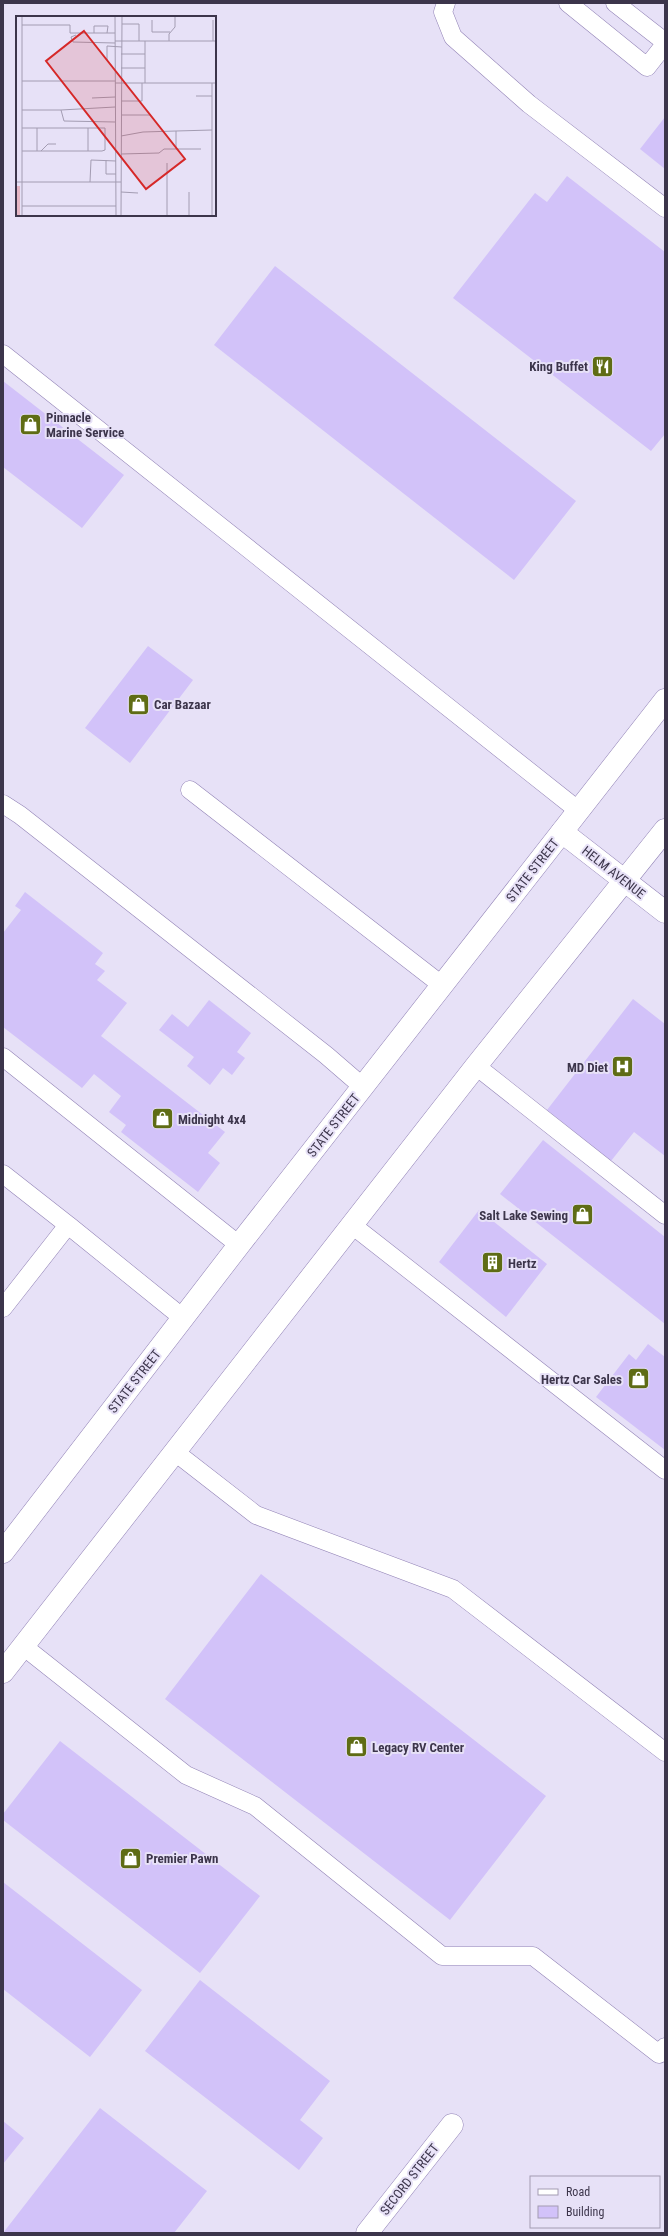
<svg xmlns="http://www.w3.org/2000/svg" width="668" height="2236" font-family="'Roboto Condensed',sans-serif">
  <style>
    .building { fill: #d2c2f9 }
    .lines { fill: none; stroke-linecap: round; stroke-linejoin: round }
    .lane-casing { stroke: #9283b6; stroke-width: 19 }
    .street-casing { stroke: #9283b6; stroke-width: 23 }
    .primary-casing { stroke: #9283b6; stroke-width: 23 }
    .lane { stroke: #fff; stroke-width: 18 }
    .street { stroke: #fff; stroke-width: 22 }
    .primary { stroke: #fff; stroke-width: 22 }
    .labels { text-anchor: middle; stroke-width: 4; stroke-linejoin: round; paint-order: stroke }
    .poi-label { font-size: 13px; font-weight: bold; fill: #3c354b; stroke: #e7e1f7; text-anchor: start }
    .street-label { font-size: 13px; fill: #3c354b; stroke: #e7e1f7 }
    .inset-road { fill: none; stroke: #a39cb2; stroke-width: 1 }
    .view { fill: #d62828; fill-opacity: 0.15; stroke: #d62828; stroke-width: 2 }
    .inset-edge { fill: none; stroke: #3c354b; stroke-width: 2 }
  </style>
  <rect width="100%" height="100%" fill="#e7e1f7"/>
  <!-- building -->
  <path class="building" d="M 665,117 L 665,169 L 640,149 Z
    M 567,176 L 665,252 L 665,434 L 651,451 L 453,298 L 535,193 L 547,202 Z
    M 275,266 L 576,501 L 514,580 L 214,345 Z
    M 3,381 L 124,475 L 82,528 L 3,467 Z
    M 148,646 L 193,680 L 130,763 L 85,728 Z
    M 25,892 L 103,953 L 95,964 L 105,971 L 97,980 L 127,1003 L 101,1036 L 225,1132 L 208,1153 L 220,1163 L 198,1192 L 121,1132 L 126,1125 L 109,1112 L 121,1096 L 94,1074 L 82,1088 L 3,1027 L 3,933 L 21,910 L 15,906 Z
    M 633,999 L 665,1024 L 665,1156 L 634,1132 L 611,1161 L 547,1110 Z
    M 209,1000 L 251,1033 L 237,1052 L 245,1058 L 232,1075 L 223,1068 L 210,1085 L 187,1066 L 194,1057 L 159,1030 L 172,1014 L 188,1027 Z
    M 543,1140 L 665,1237 L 665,1324 L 500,1194 Z
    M 479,1210 L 547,1264 L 506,1317 L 439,1262 Z
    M 648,1344 L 665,1357 L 665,1450 L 596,1397 L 629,1354 L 636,1360 Z
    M 261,1574 L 546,1796 L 450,1920 L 165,1699 Z
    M 60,1741 L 260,1896 L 200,1973 L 3,1820 L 3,1814 Z
    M 3,1882 L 142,1990 L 90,2057 L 3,1989 Z
    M 200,1980 L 330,2081 L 300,2120 L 323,2138 L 299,2170 L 145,2051 Z
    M 100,2108 L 207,2191 L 174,2233 L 3,2233 Z
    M 3,2121 L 24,2138 L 3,2164 Z"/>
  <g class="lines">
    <defs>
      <path id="lane" d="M 446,3 L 443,12 L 453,37 L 529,104 L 665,208
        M 568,3 L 647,67 L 665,44
        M 615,3 L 665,42
        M 3,354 L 579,811
        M 190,790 L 443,986
        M 3,804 L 20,815 L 326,1055 L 363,1087
        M 3,1057 L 239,1245
        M 476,1066 L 665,1215
        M 3,1174 L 68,1225 L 3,1308
        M 68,1225 L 183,1318
        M 352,1225 L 665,1470
        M 175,1452 L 256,1515 L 453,1589 L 665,1752
        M 23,1646 L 186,1775 L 255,1806 L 442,1956 L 533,1956 L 659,2054 L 665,2047"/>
      <path id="street" d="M 562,832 L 665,912
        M 367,2233 L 452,2125"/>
      <path id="primary" d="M 3,1552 L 239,1245 L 665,700
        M 3,1672 L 476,1066 L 665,830"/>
    </defs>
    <!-- lane casing -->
    <use href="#lane" class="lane-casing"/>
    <!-- street casing -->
    <use href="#street" class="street-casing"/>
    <!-- primary casing -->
    <use href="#primary" class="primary-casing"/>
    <!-- lane -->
    <use href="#lane" class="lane"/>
    <!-- street -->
    <use href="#street" class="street"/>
    <!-- primary -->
    <use href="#primary" class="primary"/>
  </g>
  <!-- icons -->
  <defs>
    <symbol id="restaurant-square" viewBox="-11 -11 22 22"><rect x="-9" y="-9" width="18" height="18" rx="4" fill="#5f6c15" stroke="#e7e1f7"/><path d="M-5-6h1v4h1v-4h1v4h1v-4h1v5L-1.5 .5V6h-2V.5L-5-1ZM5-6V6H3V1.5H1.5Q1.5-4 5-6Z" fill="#fff"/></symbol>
    <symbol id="shop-square" viewBox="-11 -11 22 22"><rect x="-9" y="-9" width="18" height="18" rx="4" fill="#5f6c15" stroke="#e7e1f7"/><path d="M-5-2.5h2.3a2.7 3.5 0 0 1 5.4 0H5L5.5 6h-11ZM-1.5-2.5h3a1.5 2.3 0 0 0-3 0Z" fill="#fff"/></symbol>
    <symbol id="hospital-square" viewBox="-11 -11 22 22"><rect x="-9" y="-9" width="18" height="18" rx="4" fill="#5f6c15" stroke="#e7e1f7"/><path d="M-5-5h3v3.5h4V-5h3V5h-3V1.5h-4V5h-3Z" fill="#fff"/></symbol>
    <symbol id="building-square" viewBox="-11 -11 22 22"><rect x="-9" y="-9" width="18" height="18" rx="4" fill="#5f6c15" stroke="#e7e1f7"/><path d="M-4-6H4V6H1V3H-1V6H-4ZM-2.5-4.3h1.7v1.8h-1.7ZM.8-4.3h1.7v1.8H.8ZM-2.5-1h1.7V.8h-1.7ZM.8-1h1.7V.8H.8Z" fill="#fff"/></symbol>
  </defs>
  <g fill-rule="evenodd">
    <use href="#restaurant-square" x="590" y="354" width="25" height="25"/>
    <use href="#shop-square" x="18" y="412" width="25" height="25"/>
    <use href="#shop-square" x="126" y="692" width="25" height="25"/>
    <use href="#hospital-square" x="610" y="1054" width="25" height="25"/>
    <use href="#shop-square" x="150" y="1106" width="25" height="25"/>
    <use href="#shop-square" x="570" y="1202" width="25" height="25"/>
    <use href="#building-square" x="480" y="1250" width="25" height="25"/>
    <use href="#shop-square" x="626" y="1366" width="25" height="25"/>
    <use href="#shop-square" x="344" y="1734" width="25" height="25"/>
    <use href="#shop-square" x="118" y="1846" width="25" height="25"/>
  </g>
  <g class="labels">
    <!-- poi labels -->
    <g class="poi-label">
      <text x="588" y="371" text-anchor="end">King Buffet</text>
      <text x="46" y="422">Pinnacle<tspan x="46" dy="15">Marine Service</tspan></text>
      <text x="154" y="709">Car Bazaar</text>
      <text x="608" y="1072" text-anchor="end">MD Diet</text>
      <text x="178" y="1124">Midnight 4x4</text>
      <text x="568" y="1220" text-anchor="end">Salt Lake Sewing</text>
      <text x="508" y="1268">Hertz</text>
      <text x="622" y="1384" text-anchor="end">Hertz Car Sales</text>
      <text x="372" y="1752">Legacy RV Center</text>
      <text x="146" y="1863">Premier Pawn</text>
    </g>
    <!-- street labels -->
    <g class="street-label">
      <text transform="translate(532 870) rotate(-52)" y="5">STATE STREET</text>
      <text transform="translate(614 872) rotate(38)" y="5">HELM AVENUE</text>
      <text transform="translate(333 1125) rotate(-52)" y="5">STATE STREET</text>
      <text transform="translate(134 1381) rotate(-52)" y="5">STATE STREET</text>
      <text transform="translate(409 2179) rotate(-52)" y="5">SECORD STREET</text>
    </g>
  </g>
  <!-- overview -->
  <g transform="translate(16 16)">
    <rect width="200" height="200" fill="#e7e1f7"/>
    <path d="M 0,170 L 4,170 L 4,200 L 0,200 Z" fill="#e6b6c5"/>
    <path class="inset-road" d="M 6,0 L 6,200M 99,0 L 100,200M 136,4 L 136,16 L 154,16M 197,4 L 197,25M 106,8 L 123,8 L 123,25M 6,9 L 54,9 L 54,17 L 99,17M 78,17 L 78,10 L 92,10 L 91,17M 60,19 L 55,21 L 57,26 L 99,27M 99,25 L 200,25M 153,25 L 153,18 L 159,11 L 159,0M 105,38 L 129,38M 91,44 L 91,30 L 106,31M 105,52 L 129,52M 6,65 L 99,65M 99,67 L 200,67M 129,67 L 129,25M 180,80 L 196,80M 76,82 L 99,81M 105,85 L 126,85 L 126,67M 6,94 L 45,94 L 48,105 L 99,106M 45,94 L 99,91M 105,99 L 135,99M 6,112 L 89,112 L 89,134 L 86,135 L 6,135M 21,112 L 21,135M 160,115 L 196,114M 105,120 L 127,116 L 160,115 L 160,133 L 148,133 L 143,137 L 105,138M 160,133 L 185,133M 25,135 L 32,128 L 40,128M 72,135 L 72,112M 90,144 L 90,158 L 100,158M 0,166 L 105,166M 74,166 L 75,144 L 100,145M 105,176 L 122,177M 173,176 L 173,200M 6,190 L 100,190M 105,200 L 106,0M 151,200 L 151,147M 196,200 L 196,67"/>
    <path class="view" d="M 68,15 L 169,143 L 130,173 L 30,45 Z"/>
    <rect width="200" height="200" class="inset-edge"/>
  </g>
  <!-- border -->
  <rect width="668" height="2236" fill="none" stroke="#3c354b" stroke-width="8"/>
  <!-- legend -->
  <rect x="530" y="2176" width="130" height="52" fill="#e7e1f7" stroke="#a39cb2"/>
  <rect x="538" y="2189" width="20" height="6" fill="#ffffff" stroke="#a39cb2"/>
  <text x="566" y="2196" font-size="12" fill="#3c354b">Road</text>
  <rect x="538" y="2206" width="20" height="12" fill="#d2c2f9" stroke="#a39cb2"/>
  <text x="566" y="2216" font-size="12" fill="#3c354b">Building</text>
</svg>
